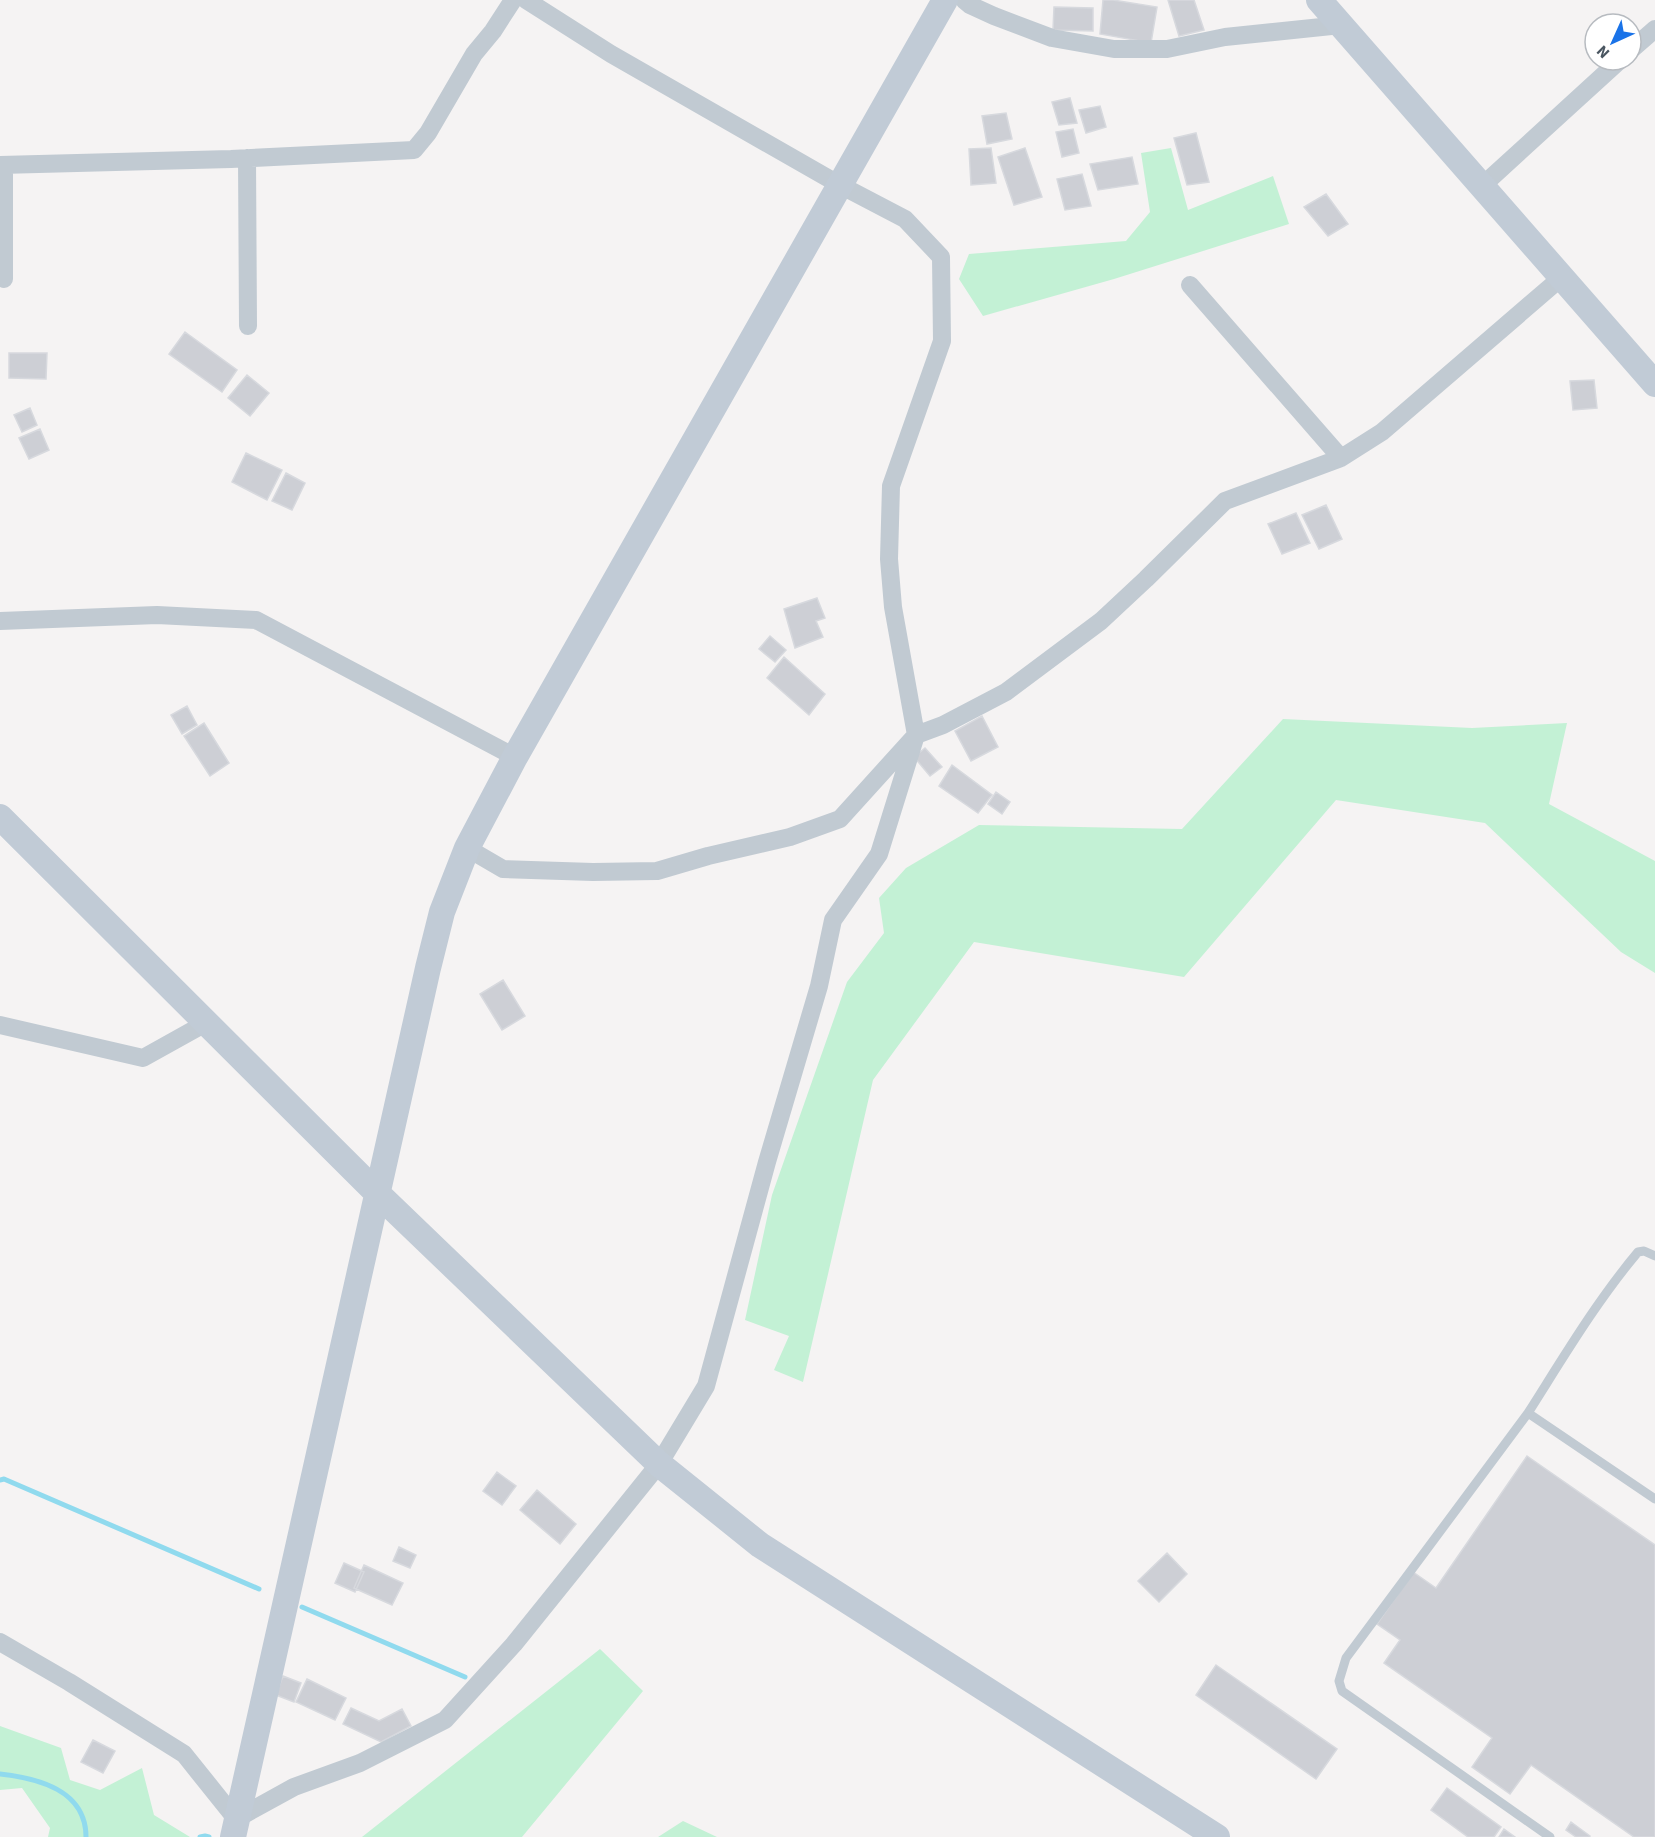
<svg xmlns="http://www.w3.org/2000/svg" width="1655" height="1837" font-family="'Source Sans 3',sans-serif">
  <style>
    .green { fill: #c3f1d5 }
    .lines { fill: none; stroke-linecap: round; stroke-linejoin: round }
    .stream { stroke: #90daee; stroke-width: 5 }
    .building { fill: #cdcfd5; stroke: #d7d9de; stroke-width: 1.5 }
    .lane { stroke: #c1cad2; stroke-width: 9 }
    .street { stroke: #c1cad2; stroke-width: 18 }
    .secondary { stroke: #c1cbd6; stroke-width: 26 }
  </style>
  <rect width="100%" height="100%" fill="#f5f3f3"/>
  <!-- green -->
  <path class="green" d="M 1171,148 L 1188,210 L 1273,176 L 1289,224 L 1114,279 L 983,316 L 959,279 L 969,254 L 1126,241 L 1150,212 L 1141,153 Z
    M 1283,719 L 1472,728 L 1567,723 L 1549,804 L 1655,861 L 1655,973 L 1621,952 L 1485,823 L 1336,800 L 1184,977 L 974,942 L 873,1080 L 803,1382 L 774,1370 L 789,1336 L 745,1320 L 772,1195 L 847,982 L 884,933 L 879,898 L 906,868 L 979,825 L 1182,829 Z
    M 600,1649 L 643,1691 L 522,1837 L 362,1837 Z
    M 0,1726 L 61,1748 L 70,1780 L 100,1790 L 142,1768 L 154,1815 L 190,1837 L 48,1837 L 50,1828 L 22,1788 L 0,1790 Z
    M 683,1821 L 717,1837 L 658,1837 Z"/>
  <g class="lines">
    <!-- stream -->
    <path class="stream" d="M 0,1480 L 4,1479 L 259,1589
      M 302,1607 L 465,1677
      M 0,1774 C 38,1778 86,1790 86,1837
      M 200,1837 L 205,1836 L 209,1837"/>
  </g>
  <!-- building -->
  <path class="building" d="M 1103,0 L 1113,0 L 1157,7 L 1151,43 L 1100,34 Z
    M 1168,0 L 1194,0 L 1204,30 L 1179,36 Z
    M 1054,7 L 1093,8 L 1093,31 L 1053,30 Z
    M 1070,98 L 1077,123 L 1059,125 L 1052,102 Z
    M 1100,106 L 1106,127 L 1086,133 L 1079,110 Z
    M 1006,113 L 1012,139 L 987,144 L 982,116 Z
    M 1073,129 L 1079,153 L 1062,157 L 1056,132 Z
    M 1196,133 L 1209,182 L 1187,185 L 1174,138 Z
    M 991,148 L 996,183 L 971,185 L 969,149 Z
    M 1025,148 L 1042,197 L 1014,205 L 998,157 Z
    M 1132,157 L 1138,184 L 1098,190 L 1090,164 Z
    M 1082,174 L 1091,206 L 1065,210 L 1057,179 Z
    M 1326,194 L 1348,224 L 1328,236 L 1304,207 Z
    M 185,332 L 237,370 L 222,392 L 169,354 Z
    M 9,353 L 47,353 L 46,379 L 9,378 Z
    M 247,375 L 269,393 L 250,416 L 228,398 Z
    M 1594,380 L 1597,408 L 1573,410 L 1570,381 Z
    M 30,408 L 37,425 L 22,432 L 14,415 Z
    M 40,429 L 49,450 L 29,459 L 19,438 Z
    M 246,453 L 282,470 L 267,500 L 232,482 Z
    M 286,473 L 305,483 L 292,510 L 272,501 Z
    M 1326,505 L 1342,539 L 1319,549 L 1302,515 Z
    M 1296,513 L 1310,543 L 1282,554 L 1268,524 Z
    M 817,598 L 825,618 L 816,621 L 823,637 L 795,648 L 784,609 Z
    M 770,636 L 786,650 L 775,662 L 759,649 Z
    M 784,657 L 825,694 L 809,715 L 767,678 Z
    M 187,706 L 197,725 L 182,734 L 171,715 Z
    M 982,716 L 998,747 L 971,761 L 955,731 Z
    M 204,723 L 229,763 L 210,776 L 184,736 Z
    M 925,748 L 942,767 L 930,776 L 914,757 Z
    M 952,765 L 992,795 L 978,813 L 939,786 Z
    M 996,792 L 1010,802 L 1002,814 L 988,804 Z
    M 503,980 L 525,1016 L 502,1030 L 480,994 Z
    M 1527,1456 L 1655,1545 L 1655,1837 L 1634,1837 L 1531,1765 L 1510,1794 L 1472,1767 L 1492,1738 L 1384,1663 L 1400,1640 L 1377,1624 L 1413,1572 L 1436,1588 Z
    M 497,1472 L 516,1486 L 502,1505 L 483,1491 Z
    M 537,1490 L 576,1524 L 560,1544 L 520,1510 Z
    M 399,1547 L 416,1555 L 410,1568 L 393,1561 Z
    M 1167,1553 L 1187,1574 L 1159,1602 L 1138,1581 Z
    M 344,1563 L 364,1572 L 355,1592 L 335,1583 Z
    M 364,1565 L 403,1583 L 392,1605 L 354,1588 Z
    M 1216,1665 L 1337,1749 L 1316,1779 L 1196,1695 Z
    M 283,1676 L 301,1683 L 294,1702 L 276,1695 Z
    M 307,1679 L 346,1698 L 335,1720 L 296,1702 Z
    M 351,1708 L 379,1721 L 402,1709 L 411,1726 L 381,1742 L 343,1724 Z
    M 93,1740 L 115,1751 L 103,1773 L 81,1762 Z
    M 1447,1788 L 1501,1827 L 1494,1837 L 1468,1837 L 1431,1810 Z
    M 1571,1822 L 1590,1836 L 1589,1837 L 1576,1837 L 1566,1830 Z
    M 1504,1829 L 1515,1837 L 1499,1837 Z"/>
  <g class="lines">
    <!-- lane -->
    <path class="lane" d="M 1528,1413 C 1563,1358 1596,1302 1638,1252 L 1644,1251 L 1655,1256
      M 1550,1837 L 1342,1691 L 1339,1681 L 1346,1658 L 1528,1413 L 1655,1499"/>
    <!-- street -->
    <path class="street" d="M 964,0 L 970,5 L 994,16 L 1052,38 L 1114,49 L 1167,49 L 1225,37 L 1341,25
      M 1631,50 L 1655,29
      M 247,158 L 248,326
      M 0,165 L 231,159 L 414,150 L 428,133 L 474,54 L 493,31 L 513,0
      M 4,165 L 4,279
      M 1482,186 L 1620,60
      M 1190,285 L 1341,458
      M 0,621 L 157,615 L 256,620 L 515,757
      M 467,848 L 503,869 L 593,872 L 657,871 L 708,856 L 790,837 L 840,819 L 916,735 L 943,725 L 1006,692 L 1101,621 L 1146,579 L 1225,501 L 1341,458 L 1382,432 L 1562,277
      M 0,1025 L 143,1058 L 206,1023
      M 0,1642 L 69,1682 L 184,1754 L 236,1819 L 294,1787 L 360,1763 L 445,1720 L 514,1644 L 659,1464 L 706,1386 L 767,1162 L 819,986 L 833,920 L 879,854 L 916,735 L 893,607 L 889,559 L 891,486 L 942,341 L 941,257 L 905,219 L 840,185 L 611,54 L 526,0"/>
    <!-- secondary -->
    <path class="secondary" d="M 1319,0 L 1655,384
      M 0,817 L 377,1193 L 659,1464 L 760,1545 L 1217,1837
      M 233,1837 L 428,968 L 442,912 L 467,848 L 515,757 L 945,0"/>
  </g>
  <!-- north arrow -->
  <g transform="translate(1613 42) rotate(225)"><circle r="28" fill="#ffffff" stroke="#b7bbc0" stroke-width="1.5"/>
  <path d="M0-4.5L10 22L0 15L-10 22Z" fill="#1a73e8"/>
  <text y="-9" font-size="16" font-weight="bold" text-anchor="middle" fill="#4a5661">N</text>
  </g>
</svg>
